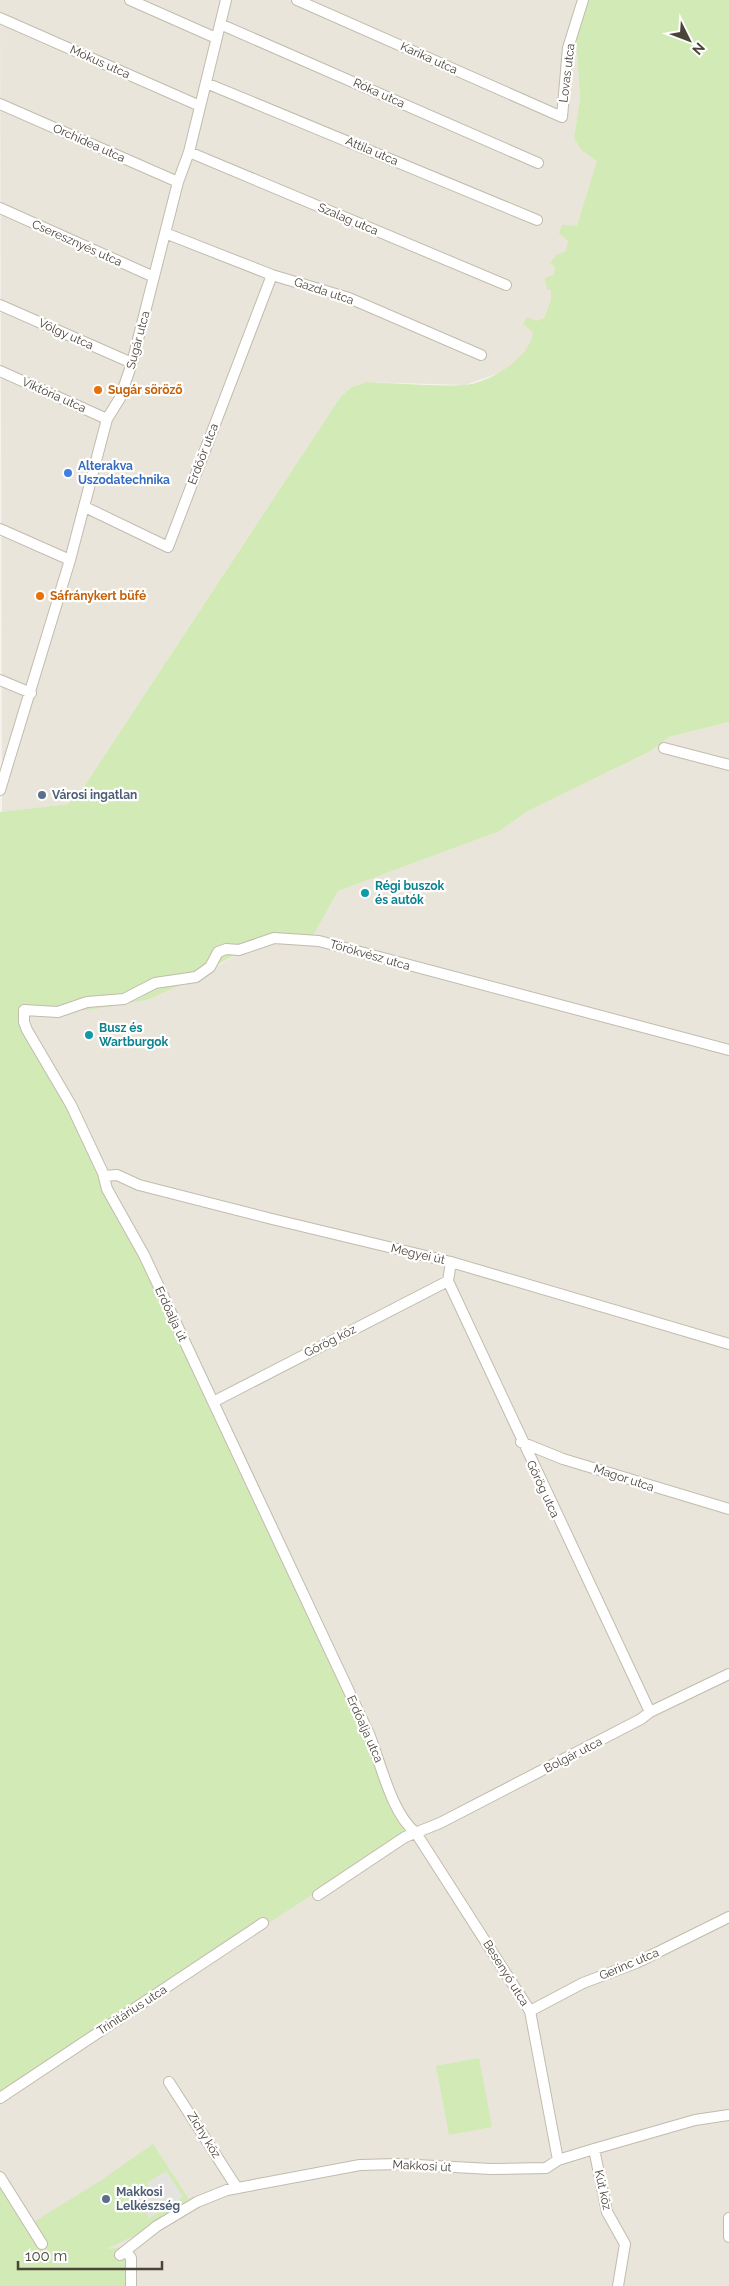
<svg xmlns="http://www.w3.org/2000/svg" width="729" height="2286" font-family="Raleway,sans-serif">
  <style>
    .residential { fill: #eae5da }
    .green { fill: #d2eab5 }
    .parking { fill: #e5e3e0 }
    .lines { fill: none; stroke-linecap: round; stroke-linejoin: round }
    .minor-casing { stroke: #c2bbae; stroke-width: 12 }
    .minor { stroke: #fff; stroke-width: 10 }
    .food-dot { fill: #e8710a; stroke: #fff; stroke-width: 2 }
    .shop-dot { fill: #3f7fe0; stroke: #fff; stroke-width: 2 }
    .service-dot { fill: #5c6f8a; stroke: #fff; stroke-width: 2 }
    .culture-dot { fill: #0f9aa8; stroke: #fff; stroke-width: 2 }
    .labels { text-anchor: middle; stroke-width: 4.5; stroke-linejoin: round; paint-order: stroke }
    .street-label { font-size: 12px; fill: #4b4439; stroke: #fff }
    .food-label { font-size: 12px; font-weight: bold; fill: #c56008; stroke: #fff; text-anchor: start }
    .shop-label { font-size: 12px; font-weight: bold; fill: #366cbe; stroke: #fff; text-anchor: start }
    .service-label { font-size: 12px; font-weight: bold; fill: #4e5e75; stroke: #fff; text-anchor: start }
    .culture-label { font-size: 12px; font-weight: bold; fill: #0d838f; stroke: #fff; text-anchor: start }
  </style>
  <rect width="100%" height="100%" fill="#f6f3ec"/>
  <!-- residential -->
  <path class="residential" d="M 0,0 L 589,0 L 576,36 L 580,98 L 574,138 L 581,150 L 605,166 L 531,350 L 502,372 L 465,385 L 366,382 L 352,387 L 341,396 L 85,785 L 68,804 L 2,812 Z
    M 729,722 L 729,2286 L 130,2286 L 126,2247 L 84,2252 L 43,2241 L 0,2172 L 0,2100 L 410,1828 L 40,1052 L 24,1010 L 214,968 L 252,945 L 272,939 L 310,941 L 338,891 L 500,831 L 528,811 L 651,751 L 669,737 Z"/>
  <!-- green -->
  <path class="green" d="M 589,0 L 729,0 L 729,722 L 669,737 L 651,751 L 528,811 L 500,831 L 338,891 L 310,941 L 291,939 L 252,945 L 188,982 L 146,1000 L 89,1010 L 24,1010 L 40,1052 L 369,1734 L 393,1798 L 416,1833 L 316,1892 L 0,2100 L 0,812 L 68,804 L 85,785 L 341,396 L 352,387 L 366,382 C 398,383 432,387 463,385 C 488,384 531,358 533,332 L 523,324 L 527,317 L 536,321 L 544,318 L 551,300 L 551,290 L 547,289 L 545,278 L 554,275 L 555,267 L 550,263 L 556,255 L 566,251 L 568,241 L 559,233 L 562,225 L 577,226 L 597,161 L 581,150 L 574,138 L 580,98 L 576,36 Z
    M 479,2058 L 492,2127 L 449,2135 L 436,2066 Z
    M 153,2144 L 189,2199 L 136,2235 L 106,2249 L 126,2247 L 130,2286 L 0,2286 L 0,2172 L 32,2223 L 100,2181 Z"/>
  <!-- parking -->
  <path class="parking" d="M 166,2171 L 183,2197 L 149,2218 L 136,2198 L 151,2189 L 147,2183 Z"/>
  <g class="lines">
    <defs>
      <path id="minor" d="M 130,0 L 216,38
        M 297,0 L 562,117 L 568,48 L 583,0
        M 0,18 L 200,106
        M 220,24 L 538,163
        M 206,83 L 537,220
        M 0,104 L 178,182
        M 189,152 L 506,285
        M 0,208 L 154,277
        M 165,233 L 272,275 L 349,298 L 481,355
        M 0,305 L 132,363
        M 0,371 L 107,419
        M 85,507 L 168,547 L 272,275
        M 0,529 L 70,560
        M 0,680 L 31,693
        M 664,748 L 729,765
        M 0,790 L 70,560 L 107,419 L 120,398 L 132,363 L 178,182 L 189,152 L 226,0
        M 104,1176 L 117,1175 L 139,1185 L 272,1219 L 451,1262 L 729,1344
        M 451,1262 L 448,1281 L 650,1712
        M 213,1402 L 448,1281
        M 521,1442 L 563,1459 L 729,1509
        M 318,1895 L 405,1837 L 440,1823 L 641,1719 L 650,1712 L 729,1674
        M 530,2011 L 583,1983 L 636,1963 L 729,1917
        M 169,2082 L 237,2188
        M 0,2098 L 263,1923
        M 594,2149 L 607,2212 L 625,2244 L 618,2286
        M 558,2160 L 530,2011 L 416,1833 C 391,1813 381,1763 369,1734 L 144,1255 L 107,1189 L 103,1173 L 71,1105 L 27,1030 L 24,1022 L 24,1010 L 58,1012 L 87,1002 L 124,999 L 155,983 L 196,977 L 210,967 L 218,952 L 226,949 L 239,950 L 274,938 L 319,941 L 729,1050
        M 0,2177 L 42,2244
        M 729,2218 L 729,2237
        M 126,2251 L 131,2258 L 131,2286
        M 120,2255 L 157,2226 L 197,2202 L 227,2190 L 360,2165 L 398,2164 L 491,2169 L 546,2168 L 558,2160 L 594,2149 L 695,2120 L 729,2115"/>
    </defs>
    <!-- minor casing -->
    <use href="#minor" class="minor-casing"/>
    <!-- minor -->
    <use href="#minor" class="minor"/>
  </g>
  <!-- markers -->
  <g class="food-dot">
    <circle cx="98" cy="390" r="5"/>
    <circle cx="40" cy="596" r="5"/>
  </g>
  <circle class="shop-dot" cx="68" cy="473" r="5"/>
  <g class="service-dot">
    <circle cx="42" cy="795" r="5"/>
    <circle cx="106" cy="2199" r="5"/>
  </g>
  <g class="culture-dot">
    <circle cx="365" cy="893" r="5"/>
    <circle cx="89" cy="1035" r="5"/>
  </g>
  <g class="labels">
    <!-- street labels -->
    <g class="street-label">
      <text transform="translate(429 58) rotate(24)" y="4">Karika utca</text>
      <text transform="translate(100 62) rotate(24)" y="4">Mókus utca</text>
      <text transform="translate(567 73) rotate(-83)" y="4">Lovas utca</text>
      <text transform="translate(379 93) rotate(24)" y="4">Róka utca</text>
      <text transform="translate(89 143) rotate(24)" y="4">Orchidea utca</text>
      <text transform="translate(372 151) rotate(23)" y="4">Attila utca</text>
      <text transform="translate(348 219) rotate(23)" y="4">Szalag utca</text>
      <text transform="translate(77 243) rotate(24)" y="4">Cseresznyés utca</text>
      <text transform="translate(324 291) rotate(18)" y="4">Gazda utca</text>
      <text transform="translate(66 334) rotate(24)" y="4">Völgy utca</text>
      <text transform="translate(138 340) rotate(-75)" y="4">Sugár utca</text>
      <text transform="translate(54 395) rotate(24)" y="4">Viktória utca</text>
      <text transform="translate(203 454) rotate(-69)" y="4">Erdőőr utca</text>
      <text transform="translate(370 955) rotate(16)" y="4">Törökvész utca</text>
      <text transform="translate(418 1254) rotate(13)" y="4">Megyei út</text>
      <text transform="translate(171 1314) rotate(65)" y="4">Erdőalja út</text>
      <text transform="translate(330 1341) rotate(-27)" y="4">Görög köz</text>
      <text transform="translate(624 1478) rotate(18)" y="4">Magor utca</text>
      <text transform="translate(543 1489) rotate(65)" y="4">Görög utca</text>
      <text transform="translate(365 1729) rotate(66)" y="4">Erdőalja utca</text>
      <text transform="translate(573 1755) rotate(-27)" y="4">Bolgár utca</text>
      <text transform="translate(629 1964) rotate(-23)" y="4">Gerinc utca</text>
      <text transform="translate(506 1973) rotate(58)" y="4">Besenyő utca</text>
      <text transform="translate(132 2010) rotate(-33)" y="4">Trinitárius utca</text>
      <text transform="translate(204 2135) rotate(58)" y="4">Zichy köz</text>
      <text transform="translate(422 2166) rotate(3)" y="4">Makkosi út</text>
      <text transform="translate(603 2190) rotate(77)" y="4">Kút köz</text>
    </g>
    <!-- food labels -->
    <g class="food-label">
      <text x="108" y="394">Sugár söröző</text>
      <text x="50" y="600">Sáfránykert büfé</text>
    </g>
    <!-- shop labels -->
    <g class="shop-label">
      <text x="78" y="470">Alterakva<tspan x="78" dy="14">Uszodatechnika</tspan></text>
    </g>
    <!-- service labels -->
    <g class="service-label">
      <text x="52" y="799">Városi ingatlan</text>
      <text x="116" y="2196">Makkosi<tspan x="116" dy="14">Lelkészség</tspan></text>
    </g>
    <!-- culture labels -->
    <g class="culture-label">
      <text x="375" y="890">Régi buszok<tspan x="375" dy="14">és autók</tspan></text>
      <text x="99" y="1032">Busz és<tspan x="99" dy="14">Wartburgok</tspan></text>
    </g>
  </g>
  <!-- north arrow -->
  <g transform="translate(689 40) rotate(132)" stroke="#ffffff" stroke-width="4" paint-order="stroke">
  <path d="M0-4L9 19L0 12L-9 19Z" fill="#4b4439"/>
  <text y="-8" font-size="14" font-weight="bold" text-anchor="middle" fill="#4b4439">N</text>
  </g>
  <!-- scale -->
  <path d="M18 2261v8h144v-8" fill="none" stroke="#4b4439" stroke-width="2.5"/>
  <text x="25" y="2261" font-size="15" fill="#4b4439" stroke="#ffffff" stroke-width="4" paint-order="stroke">100 m</text>
</svg>
